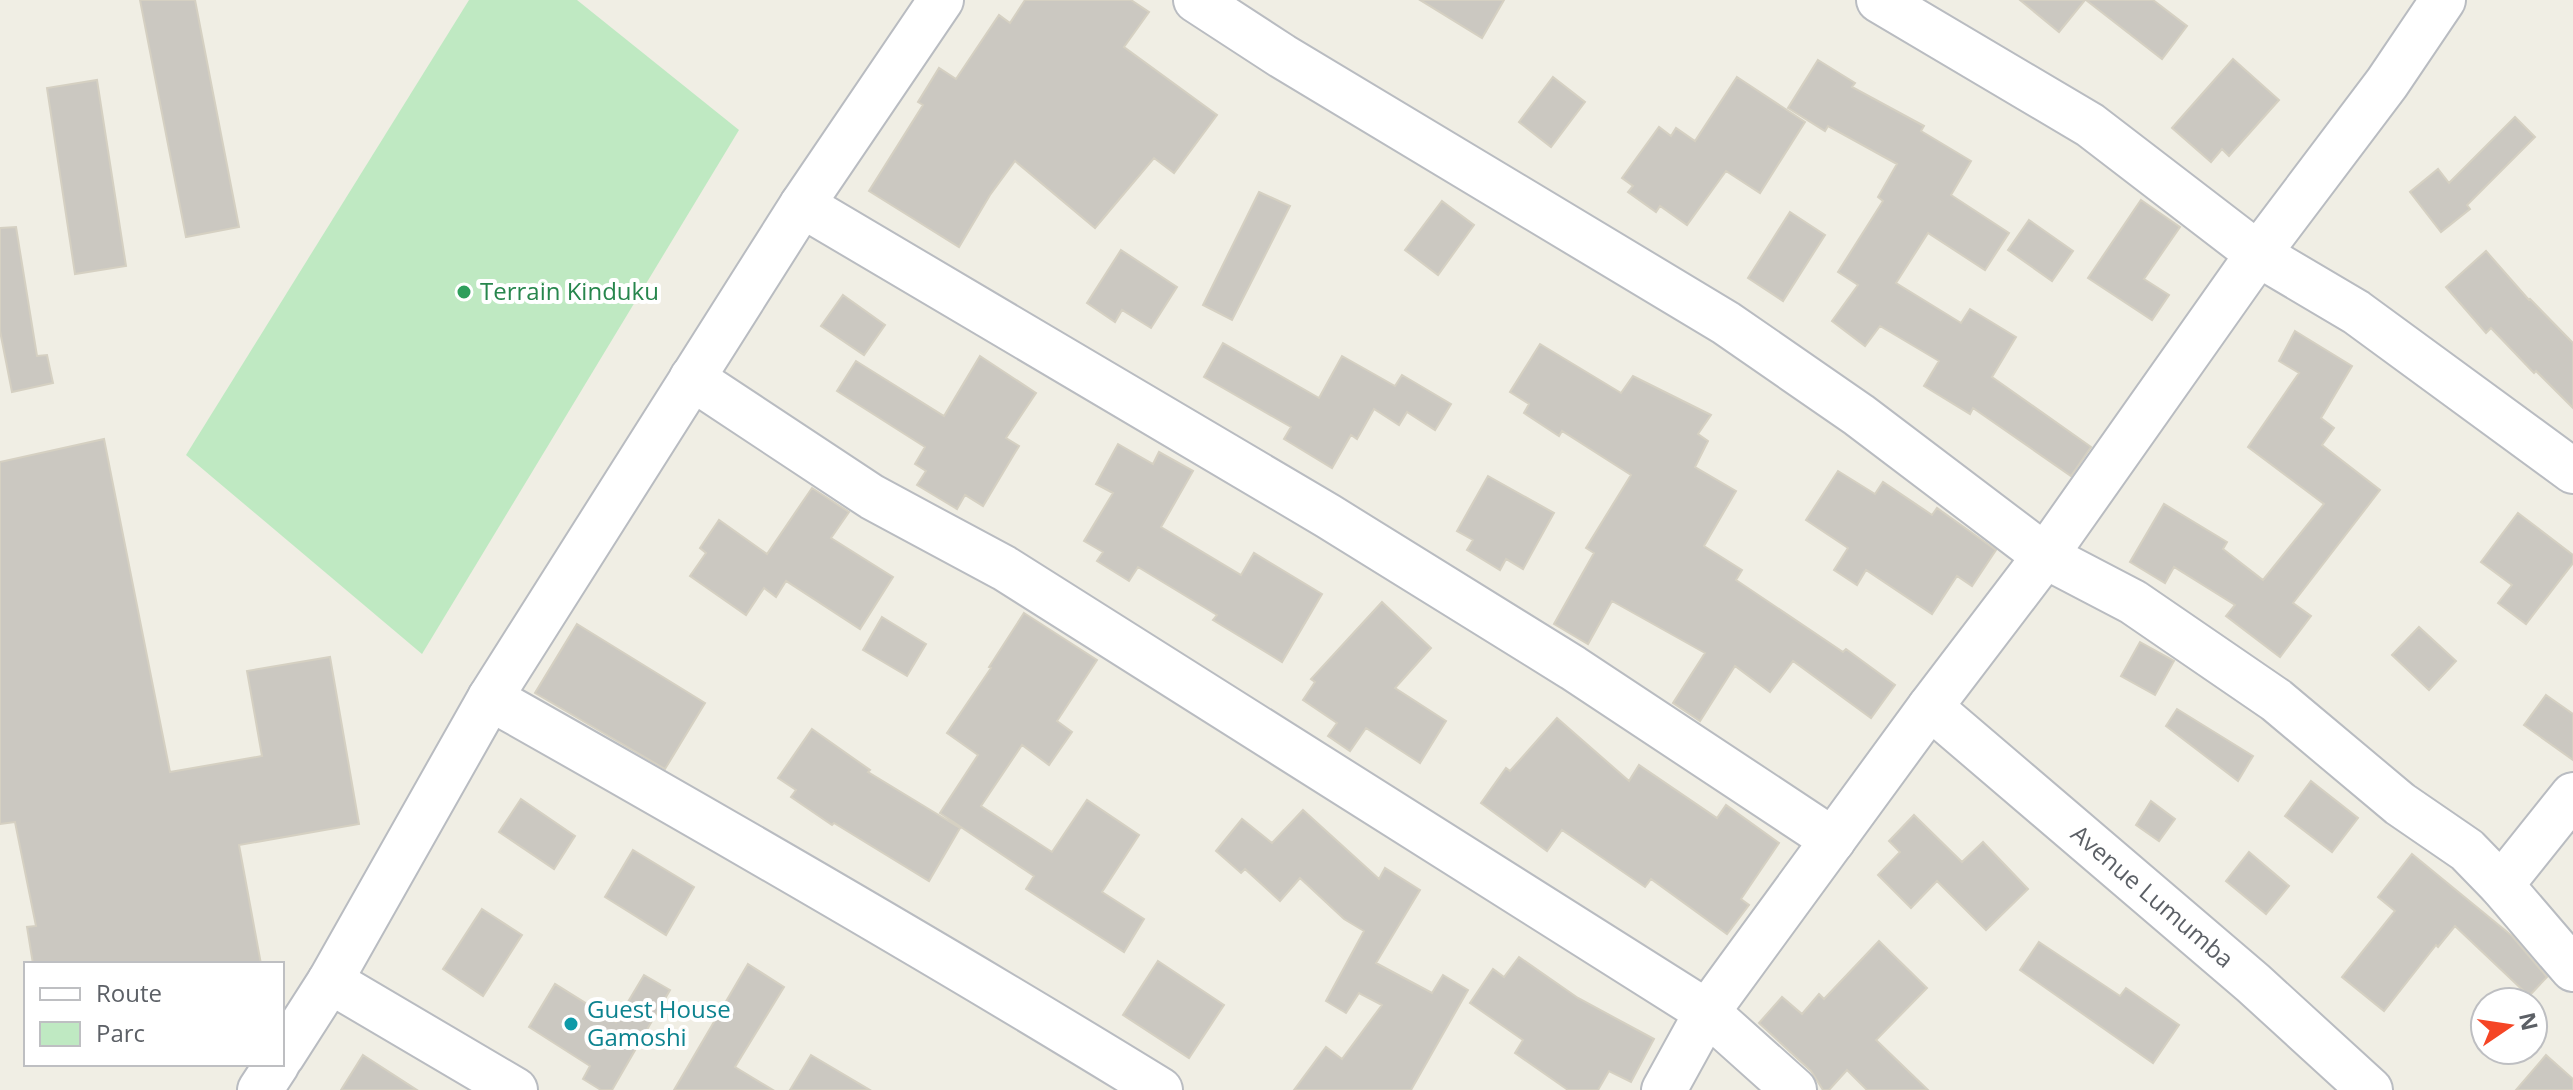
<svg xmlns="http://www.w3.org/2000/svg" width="2573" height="1090" font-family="'Open Sans',sans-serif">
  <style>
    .green { fill: #bfe9c2 }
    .building { fill: #cbc8c1; stroke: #d5d0c2; stroke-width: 2 }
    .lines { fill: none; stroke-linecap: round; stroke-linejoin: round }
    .minor-casing { stroke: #b9bcc1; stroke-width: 48 }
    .minor { stroke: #fff; stroke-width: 44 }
    .leisure-dot { fill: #2e9e5b; stroke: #fff; stroke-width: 3 }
    .culture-dot { fill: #0f9aa8; stroke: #fff; stroke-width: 3 }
    .labels { text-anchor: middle; stroke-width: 8; stroke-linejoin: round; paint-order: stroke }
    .leisure-label { font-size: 24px; fill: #27864d; stroke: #fff; text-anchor: start }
    .street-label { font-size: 24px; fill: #5c6066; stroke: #fff }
    .culture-label { font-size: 24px; fill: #0d838f; stroke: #fff; text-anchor: start }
  </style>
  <rect width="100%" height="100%" fill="#f0eee4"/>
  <!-- green -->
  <path class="green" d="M 469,0 L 577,0 L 739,130 L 422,654 L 186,455 Z"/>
  <!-- building -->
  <path class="building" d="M 140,0 L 195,0 L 239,227 L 186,237 Z
    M 1025,0 L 1131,0 L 1149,12 L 1124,47 L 1217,115 L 1174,173 L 1154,158 L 1095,228 L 1015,161 L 990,195 L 959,247 L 869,191 L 923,105 L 918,102 L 939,68 L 956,79 L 999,15 L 1010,23 Z
    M 1420,0 L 1504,0 L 1482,38 Z
    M 2020,0 L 2085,0 L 2059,32 Z
    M 2086,0 L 2153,0 L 2187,26 L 2162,59 Z
    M 2233,59 L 2279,100 L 2229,156 L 2222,149 L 2211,162 L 2172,128 Z
    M 1818,60 L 1855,83 L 1852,87 L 1924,126 L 1921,131 L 1971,161 L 1951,195 L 2009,233 L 1985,270 L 1928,233 L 1896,283 L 1961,323 L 1970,309 L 2016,337 L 1992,377 L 2091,447 L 2071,476 L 1973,408 L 1970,414 L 1924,386 L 1939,361 L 1880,326 L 1865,346 L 1832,321 L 1858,285 L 1838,272 L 1883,201 L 1878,197 L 1897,164 L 1828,126 L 1825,131 L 1788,108 Z
    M 1553,77 L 1585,102 L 1551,147 L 1519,122 Z
    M 1737,77 L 1805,122 L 1760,193 L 1726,171 L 1687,225 L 1660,206 L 1656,212 L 1628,192 L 1633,186 L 1622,178 L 1659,127 L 1671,136 L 1676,128 L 1695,141 Z
    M 97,80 L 126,266 L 75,274 L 47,88 Z
    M 2515,117 L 2535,137 L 2467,205 L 2470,209 L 2441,232 L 2410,192 L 2438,169 L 2449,183 Z
    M 1259,192 L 1290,206 L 1232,320 L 1203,305 Z
    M 2141,200 L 2180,227 L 2144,279 L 2169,295 L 2152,320 L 2088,278 Z
    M 1442,201 L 1474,225 L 1438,275 L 1405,250 Z
    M 1790,212 L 1825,235 L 1783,301 L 1748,278 Z
    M 2029,220 L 2073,251 L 2052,281 L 2008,250 Z
    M 16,227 L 37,356 L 47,355 L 53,383 L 12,392 L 0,331 L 0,228 Z
    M 1121,250 L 1177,287 L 1151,328 L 1122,310 L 1115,322 L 1087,303 Z
    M 2486,251 L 2529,300 L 2530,299 L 2573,343 L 2573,408 L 2536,371 L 2534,373 L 2491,328 L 2486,333 L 2446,287 Z
    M 843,295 L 885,325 L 864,355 L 821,326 Z
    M 2295,331 L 2352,366 L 2321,418 L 2334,428 L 2322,445 L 2380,490 L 2293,603 L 2311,616 L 2280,657 L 2226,616 L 2235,605 L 2174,567 L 2165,583 L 2130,562 L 2164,504 L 2227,542 L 2223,549 L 2263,580 L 2324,504 L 2248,447 L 2299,373 L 2279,361 Z
    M 1223,343 L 1319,398 L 1342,356 L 1395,386 L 1402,375 L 1451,404 L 1435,430 L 1407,412 L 1399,425 L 1374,409 L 1357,439 L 1351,435 L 1332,468 L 1284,439 L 1291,427 L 1204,377 Z
    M 1540,344 L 1621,393 L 1633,376 L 1711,415 L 1698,434 L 1708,441 L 1695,467 L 1736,491 L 1704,546 L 1742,570 L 1736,580 L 1843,652 L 1846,649 L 1895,685 L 1871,718 L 1793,661 L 1770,692 L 1735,666 L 1700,721 L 1673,703 L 1705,653 L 1612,601 L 1588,644 L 1554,624 L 1594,553 L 1586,548 L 1631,475 L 1562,431 L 1559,436 L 1524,413 L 1529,404 L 1510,392 Z
    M 980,356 L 1036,393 L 1006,438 L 1019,446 L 983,506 L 965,495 L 957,509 L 917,485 L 926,471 L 915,464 L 925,447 L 837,391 L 856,361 L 944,416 Z
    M 104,439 L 170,772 L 262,756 L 247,671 L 330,657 L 359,824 L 239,845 L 261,964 L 33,964 L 27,927 L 36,926 L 15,822 L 0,824 L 0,462 Z
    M 1118,444 L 1153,464 L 1159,452 L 1193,471 L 1161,527 L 1241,575 L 1254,553 L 1322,594 L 1282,662 L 1213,620 L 1217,615 L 1138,567 L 1129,581 L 1097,561 L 1103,552 L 1084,541 L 1113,493 L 1096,484 Z
    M 1838,471 L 1875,494 L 1883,482 L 1932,515 L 1937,508 L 1996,550 L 1972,586 L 1957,576 L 1932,614 L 1866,570 L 1857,585 L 1834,570 L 1848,548 L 1806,520 Z
    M 1488,476 L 1554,513 L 1523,569 L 1506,559 L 1500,570 L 1467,550 L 1473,540 L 1457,531 Z
    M 812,488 L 849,512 L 831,538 L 893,577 L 860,629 L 786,581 L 776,597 L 764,588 L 746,615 L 690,576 L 706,553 L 700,548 L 719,520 L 767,554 Z
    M 2518,513 L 2573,555 L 2573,563 L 2526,624 L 2498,603 L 2512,585 L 2481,562 Z
    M 1382,602 L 1431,648 L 1395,688 L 1446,721 L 1420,763 L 1366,728 L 1350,751 L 1328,736 L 1337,723 L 1303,700 L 1315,682 L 1311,679 Z
    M 1024,613 L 1097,660 L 1057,721 L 1072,732 L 1049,765 L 1022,745 L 981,806 L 1052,852 L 1087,800 L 1139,835 L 1102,892 L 1144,919 L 1124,952 L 1026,889 L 1034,876 L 940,813 L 978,755 L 947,733 L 991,668 L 989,667 Z
    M 882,617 L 926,644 L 907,676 L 863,650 Z
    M 577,624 L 705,703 L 665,769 L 535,693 Z
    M 2419,627 L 2456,661 L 2429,690 L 2392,655 Z
    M 2140,642 L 2174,661 L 2155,695 L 2121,676 Z
    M 2546,695 L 2573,714 L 2573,760 L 2524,725 Z
    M 2177,709 L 2253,756 L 2238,781 L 2166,726 Z
    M 1557,718 L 1629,781 L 1639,765 L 1717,818 L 1726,805 L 1779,843 L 1741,899 L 1749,905 L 1727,934 L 1651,879 L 1645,887 L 1562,830 L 1547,851 L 1481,803 L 1506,768 L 1510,771 Z
    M 812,729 L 870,770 L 868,772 L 960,828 L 929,881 L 834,823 L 832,825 L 791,797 L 796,790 L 778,778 Z
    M 2311,781 L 2358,818 L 2332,852 L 2285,816 Z
    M 521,799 L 575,836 L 554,869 L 499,832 Z
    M 2151,801 L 2175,819 L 2159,841 L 2136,825 Z
    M 1303,810 L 1379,879 L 1385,868 L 1420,890 L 1376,963 L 1432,993 L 1443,975 L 1468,990 L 1411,1090 L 1294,1090 L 1326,1047 L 1342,1059 L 1382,1005 L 1359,993 L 1346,1013 L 1326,1001 L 1364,931 L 1344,919 L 1300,878 L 1280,901 L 1245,869 L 1241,873 L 1216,851 L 1242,819 L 1272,843 Z
    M 1914,815 L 1962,862 L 1983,842 L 2028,889 L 1986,930 L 1937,881 L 1911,908 L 1878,875 L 1900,852 L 1889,841 Z
    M 633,850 L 694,887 L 666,935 L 605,897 Z
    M 2249,852 L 2289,886 L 2266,914 L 2226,881 Z
    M 2412,854 L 2512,936 L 2547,977 L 2529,996 L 2455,926 L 2438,947 L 2436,945 L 2384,1011 L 2342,977 L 2395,911 L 2378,897 Z
    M 482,909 L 522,935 L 483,996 L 443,969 Z
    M 1879,941 L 1927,988 L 1876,1040 L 1928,1090 L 1867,1090 L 1847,1070 L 1829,1090 L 1823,1090 L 1811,1071 L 1759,1023 L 1782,997 L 1802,1014 L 1819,994 L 1824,999 Z
    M 2039,942 L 2120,996 L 2126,988 L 2179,1025 L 2153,1063 L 2020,970 Z
    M 1519,957 L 1578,998 L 1654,1039 L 1631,1082 L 1609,1071 L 1598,1090 L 1568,1090 L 1515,1053 L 1523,1040 L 1470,1003 L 1493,969 L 1504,977 Z
    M 1158,961 L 1224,1005 L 1189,1058 L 1123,1015 Z
    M 748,964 L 784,987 L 735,1067 L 773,1090 L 674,1090 Z
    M 644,975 L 670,990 L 612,1090 L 601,1090 L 583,1079 L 590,1066 L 529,1027 L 555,984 L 616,1022 Z
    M 363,1055 L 417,1090 L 341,1090 Z
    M 811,1055 L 870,1090 L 790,1090 Z
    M 2546,1055 L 2573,1079 L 2573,1090 L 2516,1090 Z"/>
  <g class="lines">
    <defs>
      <g id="minor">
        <path d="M 1196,0 L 1282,56 L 1726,323 L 1859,415 L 2045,556 L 2133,602 L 2276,700 L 2400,804 L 2467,850 L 2501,885 L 2573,969"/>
        <path d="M 1879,0 L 2090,125 L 2258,254 L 2356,312 L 2573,471"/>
        <path d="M 802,205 L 1328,516 L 1573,668 L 1833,840"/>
        <path d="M 692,378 L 872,497 L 1004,568 L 1707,1012 L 1794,1090"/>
        <path d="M 490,698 C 715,825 939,954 1160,1090"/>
        <path id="s1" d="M 1930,707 L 2253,983 L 2370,1090"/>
        <path d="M 2501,885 L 2573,795"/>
        <path d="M 330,981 L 515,1090"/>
        <path d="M 282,1056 L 330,981 L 490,698 L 802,205 L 941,0"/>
        <path d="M 260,1090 L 277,1064"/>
        <path d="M 1664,1090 L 1707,1012 L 1930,707 L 2045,556 L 2258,254 L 2387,83 L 2443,0"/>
      </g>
    </defs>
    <!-- minor casing -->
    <use href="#minor" class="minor-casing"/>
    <!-- minor -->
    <use href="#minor" class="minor"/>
  </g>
  <!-- markers -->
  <circle class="leisure-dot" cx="464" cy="292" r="8"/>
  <circle class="culture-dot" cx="571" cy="1024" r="8"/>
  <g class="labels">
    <!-- leisure labels -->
    <g class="leisure-label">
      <text x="480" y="300">Terrain Kinduku</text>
    </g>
    <!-- street labels -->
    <g class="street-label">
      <text dy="8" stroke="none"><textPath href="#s1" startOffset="292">Avenue Lumumba</textPath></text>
    </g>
    <!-- culture labels -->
    <g class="culture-label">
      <text x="587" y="1018">Guest House<tspan x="587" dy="28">Gamoshi</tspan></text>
    </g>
  </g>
  <!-- legend -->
  <rect x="24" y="962" width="260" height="104" fill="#ffffff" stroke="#bebfc2" stroke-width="2"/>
  <rect x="40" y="988" width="40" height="12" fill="#ffffff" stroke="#bebfc2" stroke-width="2"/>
  <text x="96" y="1002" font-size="24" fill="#5c6066">Route</text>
  <rect x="40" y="1022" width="40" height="24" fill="#bfe9c2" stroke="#bebfc2" stroke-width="2"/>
  <text x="96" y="1042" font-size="24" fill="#5c6066">Parc</text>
  <!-- north arrow -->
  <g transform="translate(2509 1026) rotate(77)"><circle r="38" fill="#ffffff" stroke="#bebfc2" stroke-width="2"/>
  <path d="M0-6L14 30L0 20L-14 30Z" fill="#f54525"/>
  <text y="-12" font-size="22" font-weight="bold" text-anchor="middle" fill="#5c6066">N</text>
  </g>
</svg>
